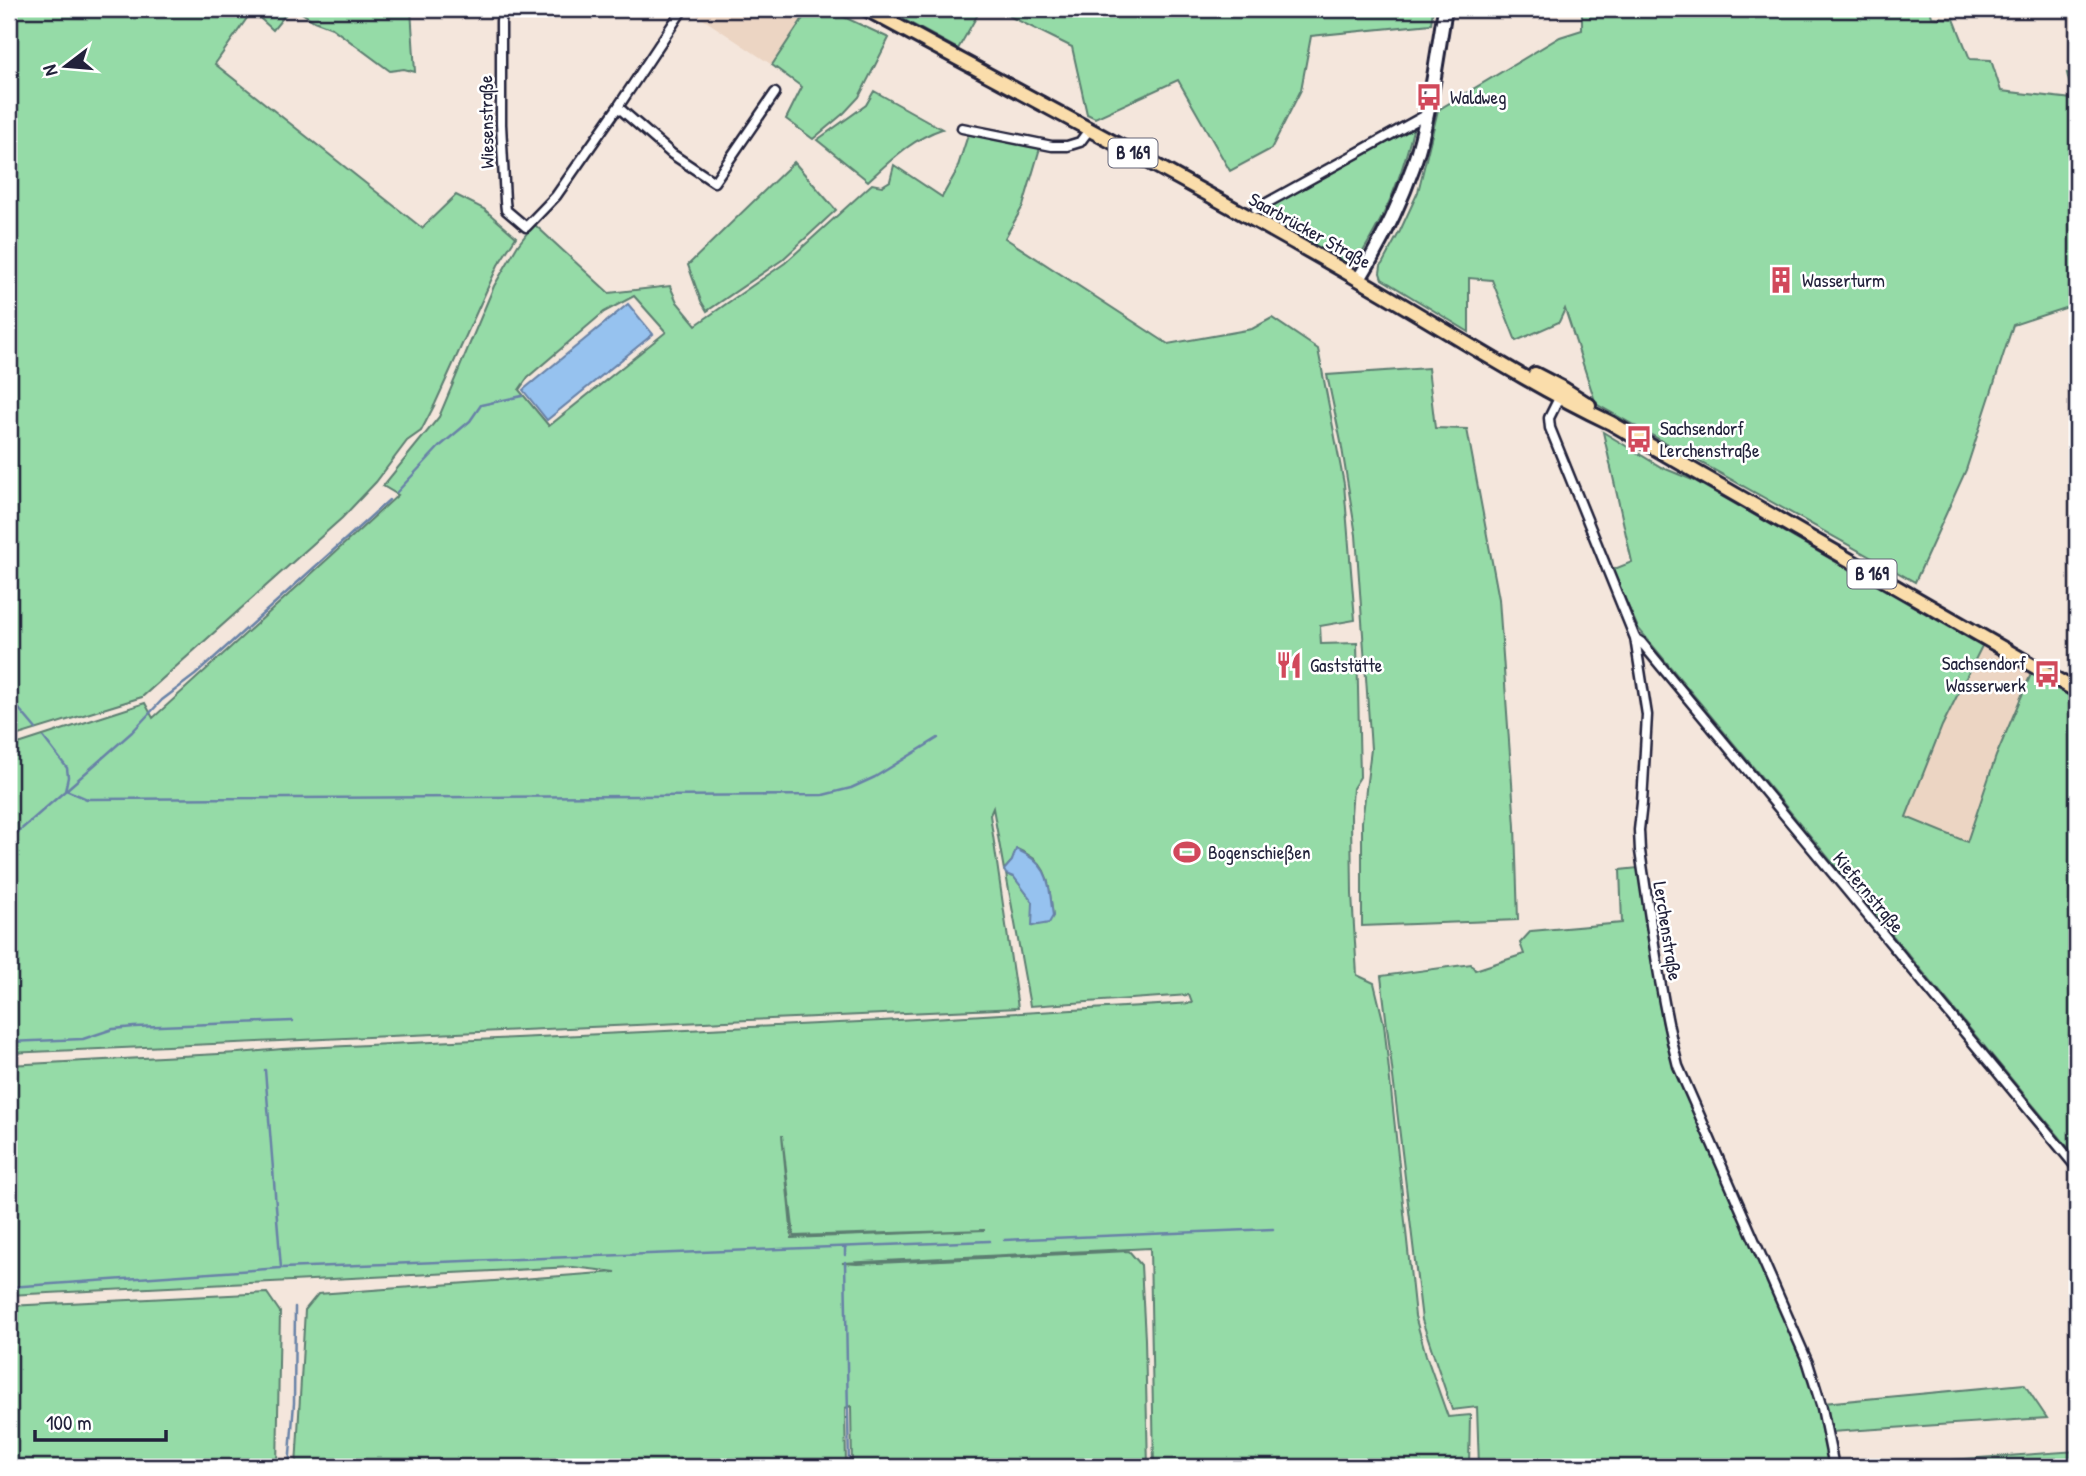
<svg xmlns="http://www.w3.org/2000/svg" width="2086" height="1476" font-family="'Patrick Hand',sans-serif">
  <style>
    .built { fill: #ecd5c3 }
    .green { fill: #95dba7; stroke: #5c7e71; stroke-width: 2; fill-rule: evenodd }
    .water { fill: #96c2ef; stroke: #6882a7; stroke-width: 2 }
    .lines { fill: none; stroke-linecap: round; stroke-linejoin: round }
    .stream { stroke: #6882a7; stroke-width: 2.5 }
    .street-casing { stroke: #22223b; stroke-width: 13 }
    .secondary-casing { stroke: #22223b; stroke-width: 18 }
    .primary-casing { stroke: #22223b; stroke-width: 18 }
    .street { stroke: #fff; stroke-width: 8 }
    .secondary { stroke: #fff; stroke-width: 12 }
    .primary { stroke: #faddab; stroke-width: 12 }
    .labels { text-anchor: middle; stroke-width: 5; stroke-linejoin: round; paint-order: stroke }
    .shield { fill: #fff; stroke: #646476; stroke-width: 2 }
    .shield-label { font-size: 18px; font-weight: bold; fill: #22223b }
    .poi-label { font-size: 19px; fill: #22223b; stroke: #fff; text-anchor: start }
    .street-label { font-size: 19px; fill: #22223b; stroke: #fff }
  </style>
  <rect width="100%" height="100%" fill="#f4e6dc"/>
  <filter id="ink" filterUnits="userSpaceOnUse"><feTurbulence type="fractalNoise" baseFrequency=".0143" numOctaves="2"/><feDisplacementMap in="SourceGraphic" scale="14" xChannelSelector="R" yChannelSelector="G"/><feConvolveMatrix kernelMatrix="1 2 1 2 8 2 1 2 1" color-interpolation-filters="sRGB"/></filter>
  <g filter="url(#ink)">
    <!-- built -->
    <path class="built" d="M 697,9 L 809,9 L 772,65 L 694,13 Z
      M 1982,646 L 2031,674 L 1996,756 L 1967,842 L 1905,817 L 1942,726 Z"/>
    <!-- green -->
    <path class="green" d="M 9,9 L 290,9 L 273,30 L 252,11 L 215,64 L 422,228 L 456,195 L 484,209 L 516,237 L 498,265 L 435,404 L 421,431 L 407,441 L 376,482 L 342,518 L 142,697 L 9,738 Z
      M 296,9 L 411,9 L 415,72 L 404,69 L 390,71 L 332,28 L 314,21 Z
      M 809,9 L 827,9 L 889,38 L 859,97 L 844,113 L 813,139 L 786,119 L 802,87 L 772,65 Z
      M 884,9 L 981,9 L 958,49 Z
      M 995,9 L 1433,9 L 1431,24 L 1311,36 L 1301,90 L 1271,149 L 1230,171 L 1178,80 L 1095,118 L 1087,114 L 1072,47 Z
      M 1582,9 L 1930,9 L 1932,17 L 1954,19 L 1970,59 L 1991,60 L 2001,91 L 2073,99 L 2067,73 L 2077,75 L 2077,304 L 2013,325 L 1966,470 L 1915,582 L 1596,404 L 1565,309 L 1559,322 L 1516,341 L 1492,280 L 1469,278 L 1469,332 L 1382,279 L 1380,273 L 1381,266 L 1400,231 L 1418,192 L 1438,110 L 1560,37 L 1582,30 Z
      M 874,91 L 942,129 C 912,139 891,160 868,181 L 817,140 L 866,105 Z
      M 1414,126 C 1404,166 1394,197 1373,234 C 1367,245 1362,256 1351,264 L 1343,263 L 1256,213 Z
      M 969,132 L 1040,148 L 1023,206 L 1005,238 L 1168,344 L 1252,329 L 1272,318 L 1318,349 L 1344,484 L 1355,620 L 1320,626 L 1321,644 L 1357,643 L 1360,777 L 1353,788 L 1351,815 L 1352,894 L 1357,975 L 1374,983 L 1384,1024 L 1415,1316 L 1426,1355 L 1448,1417 L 1470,1415 L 1469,1467 L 1154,1467 L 1150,1248 L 842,1263 L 857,1264 L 1129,1251 L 1141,1265 L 1145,1339 L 1148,1467 L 852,1467 L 851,1406 L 845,1408 L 846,1467 L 296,1467 L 305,1310 L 318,1294 L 616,1272 L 573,1267 L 9,1295 L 9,1065 L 238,1053 L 282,1049 L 881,1021 L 1192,1003 L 1189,995 L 1030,1006 L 1006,874 L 1014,877 L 1033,902 L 1033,926 L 1053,916 C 1048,883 1051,863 1017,849 L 1012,861 L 1004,870 L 993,808 L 990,815 L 1018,1008 L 9,1053 L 9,747 L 145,703 L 153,718 L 398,495 L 383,486 L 439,417 L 494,286 L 518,245 L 534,224 L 609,293 L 670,286 L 677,302 L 696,325 L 785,263 L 872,184 L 882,186 L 890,181 L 894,165 L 942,197 L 956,172 ZM 634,296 L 666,332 L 549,426 L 519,390 L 528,377 L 604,312 ZM 782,1135 L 794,1236 L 985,1230 L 792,1238 Z
      M 794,162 L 836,210 L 782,260 L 707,311 L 701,301 L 688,265 Z
      M 1428,368 L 1435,428 L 1467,429 L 1499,599 L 1515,826 L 1518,920 L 1362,926 L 1362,822 L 1371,749 L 1356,535 L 1341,442 L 1327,375 Z
      M 1603,432 L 1661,467 L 1695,481 L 1982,646 L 1942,726 L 1906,817 L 1967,842 L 1996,756 L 2031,674 L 2077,700 L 2077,1158 L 1638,628 L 1612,570 L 1632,562 Z
      M 1638,868 L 1663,1024 L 1675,1066 L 1804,1362 L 1815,1391 L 1831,1462 L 1783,1467 L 1479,1467 L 1477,1407 L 1452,1410 L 1422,1320 L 1381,976 L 1471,964 L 1475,970 L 1524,954 L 1520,943 L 1531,931 L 1622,923 L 1620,870 Z
      M 267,1293 L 280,1312 L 277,1467 L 9,1467 L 9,1306 Z
      M 2024,1384 L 2047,1418 L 1831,1432 L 1824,1403 Z
      M 2077,1451 L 2077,1467 L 1954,1467 L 1952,1460 Z"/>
    <!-- water -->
    <path class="water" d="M 628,304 L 653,334 L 547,420 L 523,390 Z
      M 1016,849 C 1051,865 1048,882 1053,916 L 1049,923 L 1032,926 L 1033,902 L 1014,877 L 1006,874 L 1004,870 L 1012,861 Z"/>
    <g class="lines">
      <!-- stream -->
      <path class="stream" d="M 397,492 L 439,447 L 470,421 L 481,405 L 522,396
        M 9,697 L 36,729
        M 66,790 L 87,799 L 823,795 L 851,788 L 875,777 L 938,738
        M 65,791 L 132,732 L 162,700 L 195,675 L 389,500
        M 9,840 L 65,791 L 68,777 L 67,768 L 44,738
        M 9,1042 L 83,1039 L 113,1029 L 134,1027 L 293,1021
        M 265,1070 L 281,1268
        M 1004,1240 L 1273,1229
        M 845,1247 L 845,1255
        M 845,1262 L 849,1467
        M 9,1287 L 281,1268 L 990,1241
        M 289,1467 L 294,1403 L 295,1307"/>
      <defs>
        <path id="street" d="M 504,9 L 501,21 L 501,124 L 505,201 L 506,210 L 526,227 L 556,196 L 618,107 L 683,9
          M 618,107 L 672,154 L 714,182 L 775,93
          M 962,128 L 1052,146 L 1067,146 L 1080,142 L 1089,130
          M 1256,209 L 1426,115
          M 1561,394 L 1549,418 L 1550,428 L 1635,638 L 1647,715 L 1642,803 L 1639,830 L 1640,851 C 1651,923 1660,996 1678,1066 L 1808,1363 L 1822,1408 L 1834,1467
          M 1635,638 L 1641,642 L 2077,1168"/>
        <path id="secondary" d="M 1359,279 C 1380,245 1399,206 1413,167 C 1430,117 1436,61 1445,9"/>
        <path id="primary" d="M 866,9 C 1030,98 1196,185 1358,279 C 1442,327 1523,381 1611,423 L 2077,691
          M 1535,374 L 1564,389 L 1589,405"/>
      </defs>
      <!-- street casing -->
      <use href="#street" class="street-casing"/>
      <!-- secondary casing -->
      <use href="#secondary" class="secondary-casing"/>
      <!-- primary casing -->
      <use href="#primary" class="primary-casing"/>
      <!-- street -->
      <use href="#street" class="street"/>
      <!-- secondary -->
      <use href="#secondary" class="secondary"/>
      <!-- primary -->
      <use href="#primary" class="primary"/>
    </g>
  </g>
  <!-- icons -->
  <defs>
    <symbol id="bus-bare" viewBox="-9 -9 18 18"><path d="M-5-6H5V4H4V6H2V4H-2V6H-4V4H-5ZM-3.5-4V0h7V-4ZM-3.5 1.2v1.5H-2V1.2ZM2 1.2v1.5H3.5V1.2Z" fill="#d1495b" stroke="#fff" stroke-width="2.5" paint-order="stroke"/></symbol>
    <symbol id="building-bare" viewBox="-9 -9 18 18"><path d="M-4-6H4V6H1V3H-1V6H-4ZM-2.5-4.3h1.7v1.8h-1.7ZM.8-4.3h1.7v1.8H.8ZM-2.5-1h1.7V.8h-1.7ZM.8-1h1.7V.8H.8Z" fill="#d1495b" stroke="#fff" stroke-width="2.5" paint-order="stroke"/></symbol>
    <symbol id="restaurant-bare" viewBox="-9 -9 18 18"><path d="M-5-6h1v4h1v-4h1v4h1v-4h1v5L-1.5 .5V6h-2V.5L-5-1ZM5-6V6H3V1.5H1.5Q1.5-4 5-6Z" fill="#d1495b" stroke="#fff" stroke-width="2.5" paint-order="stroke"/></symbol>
    <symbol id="stadium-bare" viewBox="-9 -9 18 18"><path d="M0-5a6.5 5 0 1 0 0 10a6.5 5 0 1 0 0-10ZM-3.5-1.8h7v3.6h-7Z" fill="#d1495b" stroke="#fff" stroke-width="2.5" paint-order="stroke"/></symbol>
  </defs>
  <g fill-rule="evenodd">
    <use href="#bus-bare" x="1410" y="78" width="38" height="38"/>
    <use href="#building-bare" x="1762" y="261" width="38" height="38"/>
    <use href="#bus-bare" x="1620" y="420" width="38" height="38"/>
    <use href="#restaurant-bare" x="1270" y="646" width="38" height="38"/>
    <use href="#bus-bare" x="2028" y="655" width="38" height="38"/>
    <use href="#stadium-bare" x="1168" y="833" width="38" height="38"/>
  </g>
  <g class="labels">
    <!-- shield labels -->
    <g class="shield">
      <rect x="1108.5" y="138.5" width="49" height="29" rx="5"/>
      <rect x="1847.5" y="559.5" width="49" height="29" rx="5"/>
    </g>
    <g class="shield-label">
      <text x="1133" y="159">B 169</text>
      <text x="1872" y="580">B 169</text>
    </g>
    <!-- poi labels -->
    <g class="poi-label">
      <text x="1450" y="104">Waldweg</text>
      <text x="1802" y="287">Wasserturm</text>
      <text x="1660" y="435">Sachsendorf<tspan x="1660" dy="22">Lerchenstraße</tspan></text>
      <text x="2026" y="670" text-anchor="end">Sachsendorf<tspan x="2026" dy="22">Wasserwerk</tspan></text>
      <text x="1310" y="672">Gaststätte</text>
      <text x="1208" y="859">Bogenschießen</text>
    </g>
    <!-- street labels -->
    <g class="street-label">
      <text transform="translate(486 122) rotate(-91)" y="7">Wiesenstraße</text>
      <text transform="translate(1310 230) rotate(29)" y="7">Saarbrücker Straße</text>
      <text transform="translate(1869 892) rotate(50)" y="7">Kiefernstraße</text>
      <text transform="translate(1668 931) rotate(81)" y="7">Lerchenstraße</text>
    </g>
  </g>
  <!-- margin -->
  <rect width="2086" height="1476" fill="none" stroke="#fff" stroke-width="35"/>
  <rect x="18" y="18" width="2051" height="1441" fill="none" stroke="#22223b" stroke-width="2.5" filter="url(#ink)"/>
  <!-- north arrow -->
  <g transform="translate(66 66) rotate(254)" stroke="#ffffff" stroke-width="5" paint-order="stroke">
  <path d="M0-5L12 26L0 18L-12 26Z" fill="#22223b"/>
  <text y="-10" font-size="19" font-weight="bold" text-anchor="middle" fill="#22223b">N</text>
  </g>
  <!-- scale -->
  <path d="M35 1430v10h131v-10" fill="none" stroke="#22223b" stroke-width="3.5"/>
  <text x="46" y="1430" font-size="21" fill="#22223b" stroke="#ffffff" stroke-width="5" paint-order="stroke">100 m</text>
</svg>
